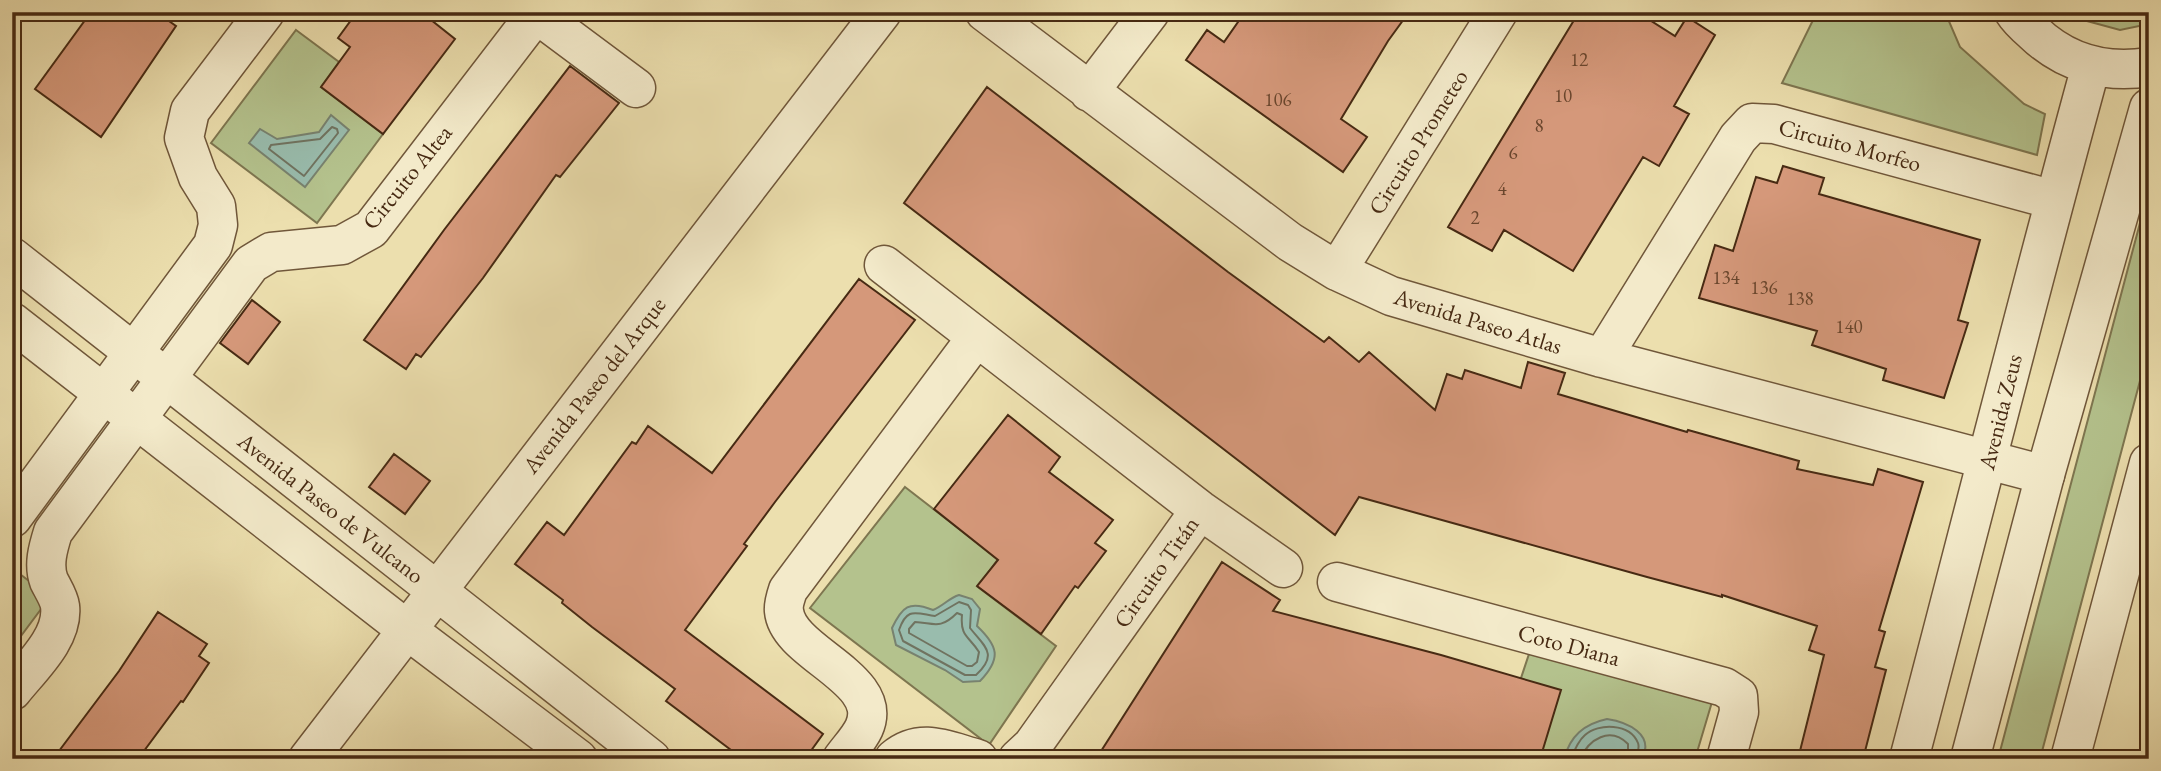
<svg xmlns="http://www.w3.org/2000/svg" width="2161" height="771" font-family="'EB Garamond',serif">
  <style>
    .green { fill: #b4c28d; stroke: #7e7650; stroke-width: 2 }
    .water { fill: #99bcad; stroke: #78826f; stroke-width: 2 }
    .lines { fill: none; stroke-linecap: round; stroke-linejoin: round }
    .shore { stroke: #707360; stroke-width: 2 }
    .building { fill: #d5987a; stroke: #472a13; stroke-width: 2 }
    .minor-casing { stroke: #70573a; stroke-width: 41 }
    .tertiary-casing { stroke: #70573a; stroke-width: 41 }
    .minor { stroke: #f3eaca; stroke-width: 38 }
    .tertiary { stroke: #f3eaca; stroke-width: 38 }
    .labels { text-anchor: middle; stroke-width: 6; stroke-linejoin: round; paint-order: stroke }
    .number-label { font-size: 19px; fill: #6a462d }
    .street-label { font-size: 23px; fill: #472a13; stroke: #f3eaca }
  </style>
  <rect width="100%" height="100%" fill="#ecdfae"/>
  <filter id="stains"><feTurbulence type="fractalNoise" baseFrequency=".00286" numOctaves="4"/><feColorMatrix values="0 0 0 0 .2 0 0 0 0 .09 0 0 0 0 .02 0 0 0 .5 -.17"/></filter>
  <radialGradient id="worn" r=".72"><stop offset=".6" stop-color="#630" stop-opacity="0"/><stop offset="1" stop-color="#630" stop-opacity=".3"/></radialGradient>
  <!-- green -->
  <path class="green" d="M 1817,12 L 1945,12 L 1960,47 L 2024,104 L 2045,114 L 2037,155 L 1782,83 Z
    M 2070,12 L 2149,12 L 2149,24 L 2120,30 L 2076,18 Z
    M 296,30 L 339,62 L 321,87 L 383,134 L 317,223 L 211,143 Z
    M 2149,189 L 2149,367 L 2141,377 L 2040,759 L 1998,759 Z
    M 905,487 L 998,559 L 978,587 L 1056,646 L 989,745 L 810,608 Z
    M 12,568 L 50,597 L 12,648 Z
    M 1531,648 L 1712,702 L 1695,759 L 1494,759 Z"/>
  <!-- water -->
  <path class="water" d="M 331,115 L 349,130 L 305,187 L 249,143 L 260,129 L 277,139 L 319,132 Z
    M 959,595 L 972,599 L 980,609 L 977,626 C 998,646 1002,658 980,681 L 963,682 L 945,670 L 896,645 L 892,628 C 902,607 909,600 933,610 C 943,606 949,598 959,595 Z
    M 1607,719 C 1627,722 1655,734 1642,759 L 1564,759 C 1570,736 1584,724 1607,719 Z"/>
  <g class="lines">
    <!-- shore -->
    <path class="shore" d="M 332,127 L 337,129 L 338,133 L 304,176 L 269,149 L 271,145 L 320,139 Z
      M 959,602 L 968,605 L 971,610 L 970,628 C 984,646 999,654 976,675 L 965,675 L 903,641 L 899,630 C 907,607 915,613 935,616 Z
      M 957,613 L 962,615 C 960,637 969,636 979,652 L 977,662 L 972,666 L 967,666 L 909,633 L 909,629 L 915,622 C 934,623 940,630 957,613 Z
      M 1571,759 C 1574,751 1578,741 1585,735 C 1598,723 1630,723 1638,743 C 1640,748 1637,754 1636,759
      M 1580,759 C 1589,739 1610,726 1628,744 L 1628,759"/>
  </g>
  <!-- building -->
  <path class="building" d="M 91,12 L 156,12 L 176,26 L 101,137 L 35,89 Z
    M 357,12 L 421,12 L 455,39 L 383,134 L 321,87 L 350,47 L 338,38 Z
    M 1245,12 L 1409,12 L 1388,41 L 1341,119 L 1367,137 L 1343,172 L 1186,60 L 1207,30 L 1224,42 Z
    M 1579,12 L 1637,12 L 1675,36 L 1687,17 L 1715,35 L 1674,106 L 1689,114 L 1659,166 L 1643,157 L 1573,271 L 1504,230 L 1492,251 L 1448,227 Z
    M 570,66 L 619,103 L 560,177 L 556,175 L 483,278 L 421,357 L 416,354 L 406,369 L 364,340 L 444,230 Z
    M 987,87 L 1228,272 L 1324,342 L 1329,337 L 1359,362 L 1369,352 L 1435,410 L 1447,374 L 1462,379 L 1465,370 L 1521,388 L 1528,362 L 1565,373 L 1558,394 L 1687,432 L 1688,430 L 1799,461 L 1797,469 L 1873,485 L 1878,469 L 1923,482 L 1879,630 L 1885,632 L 1875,667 L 1886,670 L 1863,759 L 1798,759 L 1824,655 L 1809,650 L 1817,626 L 1722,595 L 1722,597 L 1647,577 L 1359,497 L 1335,535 L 1239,461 L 904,203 Z
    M 1783,166 L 1824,178 L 1819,194 L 1980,240 L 1958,320 L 1968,323 L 1944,398 L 1883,380 L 1886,369 L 1812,345 L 1817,331 L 1699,298 L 1715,245 L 1733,251 L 1756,177 L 1777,183 Z
    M 859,279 L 915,320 L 775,502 L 744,544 L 747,546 L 685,630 L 823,734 L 805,759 L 743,759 L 666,701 L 675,689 L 592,627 L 562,603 L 563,600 L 515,564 L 547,522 L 564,535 L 632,442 L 636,444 L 648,426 L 712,473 Z
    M 252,300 L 280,322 L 248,364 L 220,343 Z
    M 1008,415 L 1060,457 L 1049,472 L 1113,520 L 1095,543 L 1106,551 L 1078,588 L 1075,586 L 1041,634 L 977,586 L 998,560 L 934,509 Z
    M 394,454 L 430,481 L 405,514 L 369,487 Z
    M 1222,562 L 1280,600 L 1273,611 L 1441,655 L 1561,690 L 1540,759 L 1096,759 Z
    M 158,612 L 207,644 L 199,656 L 209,663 L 183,702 L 181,701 L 138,759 L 53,759 L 119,671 Z"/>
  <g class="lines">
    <defs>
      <path id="minor" d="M 534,12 L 636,88
        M 985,12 L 1290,242 L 1337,271 L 1391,296 L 1602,358 L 2045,475
        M 1089,92 L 1150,12
        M 12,257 L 651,759
        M 884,265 L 1200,510 L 1283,568
        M 1337,271 L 1498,12
        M 12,322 L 406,629 L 578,759
        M 1602,358 L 1738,138 L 1752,123 L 1774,124 L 2054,200
        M 12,518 L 213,245 L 218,225 L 216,206 L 198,177 L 184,138 L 190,111 L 265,12
        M 1337,582 L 1724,687 L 1738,696 L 1739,712 L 1726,759
        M 12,691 C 30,668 64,638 60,606 C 59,598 53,589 49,581 C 43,565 48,548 53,532 L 251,264 L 271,252 L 342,245 L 371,229 L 536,14
        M 308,759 L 882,12
        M 842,759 C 849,749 859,739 864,728 C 886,678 788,654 784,611 C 783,605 786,596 788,590 L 976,338
        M 894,759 C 921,736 948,751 978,759
        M 1018,759 L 1032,746 L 1200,510
        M 2070,759 L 2149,463"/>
      <path id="tertiary" d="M 2014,12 C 2019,20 2026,26 2033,32 C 2065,63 2105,74 2149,67
        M 1909,759 C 1970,528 2028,296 2091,66
        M 1970,759 L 2045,475 L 2149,108"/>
    </defs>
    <!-- minor casing -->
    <use href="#minor" class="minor-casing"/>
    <!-- tertiary casing -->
    <use href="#tertiary" class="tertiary-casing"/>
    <!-- minor -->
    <use href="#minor" class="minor"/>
    <!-- tertiary -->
    <use href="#tertiary" class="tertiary"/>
  </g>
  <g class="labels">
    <!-- number labels -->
    <g class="number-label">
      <text x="1579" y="66">12</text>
      <text x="1563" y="102">10</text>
      <text x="1278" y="106">106</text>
      <text x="1539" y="132">8</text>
      <text x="1513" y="159">6</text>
      <text x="1502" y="195">4</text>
      <text x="1475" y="224">2</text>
      <text x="1726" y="284">134</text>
      <text x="1764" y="294">136</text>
      <text x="1800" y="305">138</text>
      <text x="1849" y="333">140</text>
    </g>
    <!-- street labels -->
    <g class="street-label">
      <text transform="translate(1418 142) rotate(-58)" y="8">Circuito Prometeo</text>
      <text transform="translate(1850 145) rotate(15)" y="8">Circuito Morfeo</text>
      <text transform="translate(407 177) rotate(-51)" y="8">Circuito Altea</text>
      <text transform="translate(1478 321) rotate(17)" y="8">Avenida Paseo Atlas</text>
      <text transform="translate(594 385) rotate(-52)" y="8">Avenida Paseo del Arque</text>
      <text transform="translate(2000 412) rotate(-76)" y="8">Avenida Zeus</text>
      <text transform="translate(331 508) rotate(38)" y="8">Avenida Paseo de Vulcano</text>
      <text transform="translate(1156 572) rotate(-55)" y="8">Circuito Titán</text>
      <text transform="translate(1569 645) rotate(15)" y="8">Coto Diana</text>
    </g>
  </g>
  <!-- margin -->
  <rect width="2161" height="771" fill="none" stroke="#ecdfae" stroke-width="42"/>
  <rect x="14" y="14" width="2133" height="743" fill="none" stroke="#472a13" stroke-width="3.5"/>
  <rect x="21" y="21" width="2119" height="729" fill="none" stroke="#472a13" stroke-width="2"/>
  <rect width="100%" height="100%" filter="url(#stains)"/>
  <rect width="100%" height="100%" fill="url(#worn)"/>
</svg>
